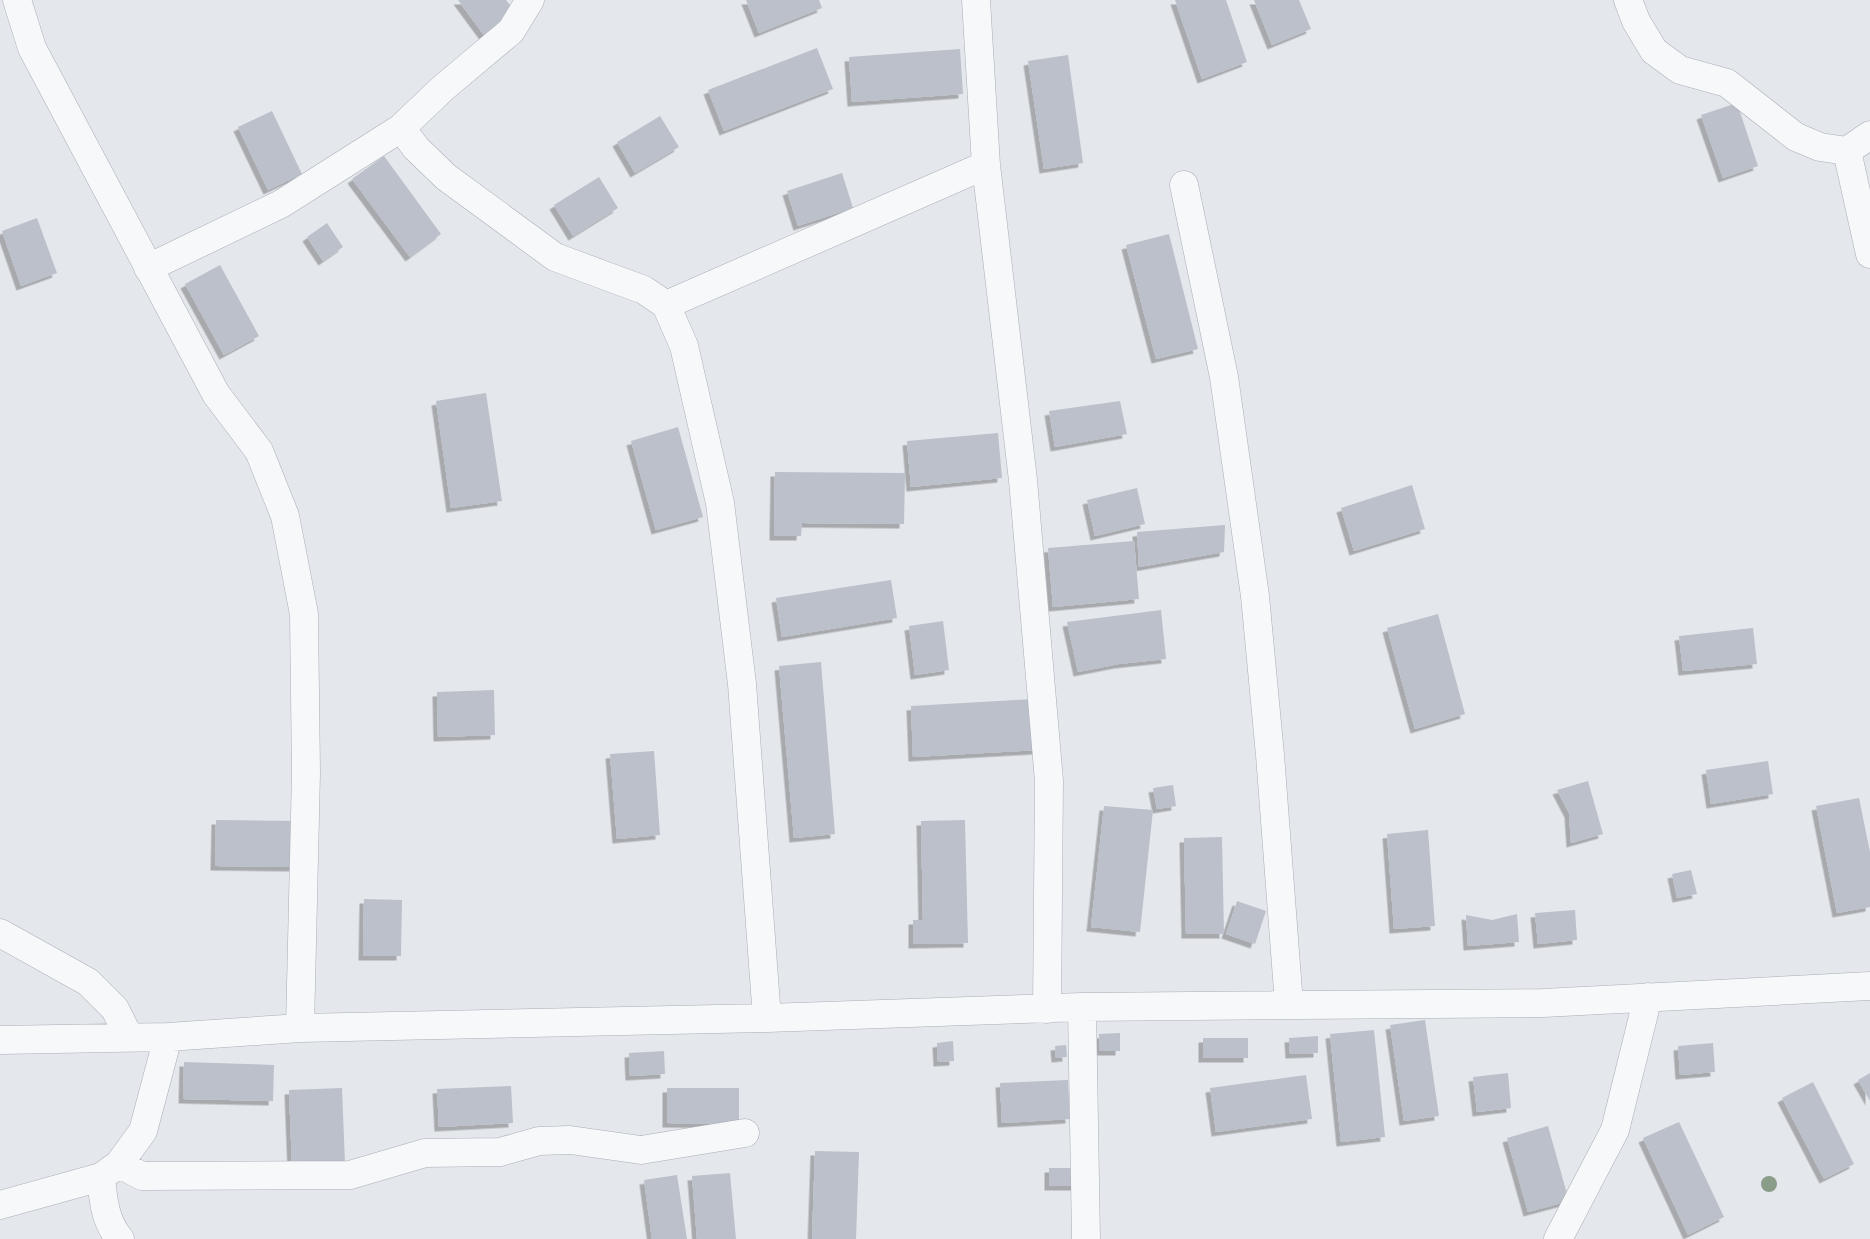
<svg xmlns="http://www.w3.org/2000/svg" width="1870" height="1239" font-family="Manrope,sans-serif">
  <style>
    .building { fill: #bbc0ca; filter: url(#shadow) }
    .lines { fill: none; stroke-linecap: round; stroke-linejoin: round }
    .minor-casing { stroke: #a9aeb7; stroke-width: 29 }
    .minor { stroke: #f7f8fa; stroke-width: 28 }
    .tree { fill: #899d89 }
  </style>
  <defs>
    <filter id="shadow"><feDropShadow dx="-4.5" dy="4.5" stdDeviation="0" flood-color="#0004"/></filter>
  </defs>
  <rect width="100%" height="100%" fill="#e4e7ec"/>
  <!-- building -->
  <path class="building" d="M 458,0 L 506,0 L 517,14 L 486,38 Z
    M 746,0 L 819,0 L 822,8 L 759,33 Z
    M 1175,0 L 1226,0 L 1247,62 L 1202,79 Z
    M 1254,0 L 1299,0 L 1311,29 L 1272,45 Z
    M 817,48 L 833,89 L 724,131 L 708,90 Z
    M 960,49 L 963,94 L 852,102 L 849,57 Z
    M 1068,55 L 1083,163 L 1044,169 L 1028,61 Z
    M 1737,103 L 1758,166 L 1723,178 L 1701,115 Z
    M 272,111 L 302,174 L 268,190 L 238,127 Z
    M 660,116 L 679,147 L 635,173 L 617,142 Z
    M 384,156 L 441,234 L 410,257 L 352,179 Z
    M 842,173 L 853,208 L 798,226 L 787,191 Z
    M 599,177 L 618,208 L 573,236 L 554,205 Z
    M 37,218 L 57,273 L 21,286 L 2,231 Z
    M 327,223 L 343,247 L 323,261 L 307,237 Z
    M 1169,234 L 1198,349 L 1156,359 L 1126,245 Z
    M 220,265 L 259,336 L 224,355 L 185,284 Z
    M 486,393 L 502,501 L 451,508 L 436,401 Z
    M 1120,401 L 1127,434 L 1055,447 L 1049,411 Z
    M 678,427 L 703,517 L 656,530 L 631,441 Z
    M 998,433 L 1002,478 L 911,487 L 907,441 Z
    M 775,472 L 905,473 L 904,524 L 802,523 L 801,536 L 774,536 Z
    M 1412,485 L 1425,529 L 1354,551 L 1341,508 Z
    M 1137,488 L 1145,524 L 1095,536 L 1087,500 Z
    M 1225,525 L 1224,552 L 1139,567 L 1137,532 Z
    M 1134,541 L 1139,599 L 1053,607 L 1048,548 Z
    M 891,580 L 897,618 L 782,637 L 776,598 Z
    M 1161,610 L 1166,659 L 1119,664 L 1078,672 L 1067,622 Z
    M 1438,614 L 1465,714 L 1415,729 L 1387,628 Z
    M 943,621 L 949,670 L 915,675 L 909,626 Z
    M 1753,628 L 1757,664 L 1683,671 L 1679,636 Z
    M 821,662 L 835,834 L 794,838 L 779,666 Z
    M 494,690 L 495,735 L 438,737 L 437,692 Z
    M 1035,699 L 1037,750 L 913,757 L 911,706 Z
    M 654,751 L 660,835 L 617,839 L 610,754 Z
    M 1768,761 L 1773,794 L 1711,804 L 1706,770 Z
    M 1588,781 L 1603,834 L 1571,843 L 1569,813 L 1557,790 Z
    M 1173,785 L 1176,806 L 1157,809 L 1153,788 Z
    M 1859,798 L 1870,852 L 1870,907 L 1837,913 L 1816,806 Z
    M 1104,806 L 1153,810 L 1140,932 L 1091,927 Z
    M 216,820 L 301,821 L 300,867 L 215,866 Z
    M 965,820 L 968,943 L 913,944 L 913,920 L 923,920 L 921,821 Z
    M 1428,830 L 1435,926 L 1394,929 L 1387,834 Z
    M 1222,837 L 1224,934 L 1186,934 L 1184,838 Z
    M 1691,870 L 1697,894 L 1677,898 L 1672,874 Z
    M 364,899 L 402,900 L 401,956 L 363,956 Z
    M 1237,901 L 1266,911 L 1255,944 L 1226,934 Z
    M 1575,910 L 1577,940 L 1538,944 L 1535,913 Z
    M 1517,914 L 1519,942 L 1468,946 L 1466,915 L 1492,920 Z
    M 1425,1020 L 1439,1116 L 1404,1121 L 1390,1025 Z
    M 1374,1030 L 1385,1137 L 1341,1142 L 1330,1034 Z
    M 1120,1033 L 1120,1051 L 1100,1051 L 1099,1034 Z
    M 1318,1036 L 1318,1053 L 1290,1054 L 1289,1038 Z
    M 1203,1038 L 1248,1038 L 1248,1058 L 1203,1058 Z
    M 953,1041 L 954,1061 L 938,1062 L 937,1043 Z
    M 1713,1043 L 1715,1072 L 1680,1075 L 1678,1046 Z
    M 1066,1045 L 1067,1057 L 1056,1058 L 1055,1046 Z
    M 664,1051 L 665,1074 L 630,1076 L 629,1053 Z
    M 184,1062 L 274,1065 L 273,1101 L 183,1099 Z
    M 1508,1073 L 1511,1108 L 1477,1112 L 1473,1077 Z
    M 1870,1073 L 1870,1101 L 1858,1080 Z
    M 1306,1075 L 1312,1119 L 1216,1132 L 1210,1088 Z
    M 1068,1080 L 1070,1119 L 1002,1123 L 1000,1083 Z
    M 1813,1082 L 1854,1164 L 1824,1179 L 1782,1098 Z
    M 511,1086 L 513,1123 L 439,1127 L 437,1089 Z
    M 342,1088 L 345,1164 L 292,1166 L 289,1090 Z
    M 667,1088 L 739,1088 L 739,1124 L 667,1123 Z
    M 1679,1122 L 1724,1217 L 1688,1235 L 1643,1138 Z
    M 1548,1126 L 1569,1201 L 1528,1212 L 1507,1138 Z
    M 815,1151 L 859,1152 L 856,1239 L 812,1239 Z
    M 1049,1168 L 1076,1168 L 1076,1186 L 1049,1186 Z
    M 730,1173 L 736,1239 L 697,1239 L 692,1176 Z
    M 677,1175 L 687,1239 L 652,1239 L 644,1180 Z"/>
  <g class="lines">
    <defs>
      <path id="minor" d="M 17,0 L 32,48 L 216,394 L 259,451 L 285,516 L 304,614 L 306,773 L 300,1028
        M 976,0 L 986,165 L 1023,480 L 1049,781 L 1047,1009
        M 1628,0 L 1636,21 L 1654,51 L 1680,70 L 1727,83 L 1796,137 L 1820,147 L 1847,151 L 1870,135
        M 401,128 L 416,148 L 446,177 L 555,257 L 644,290 L 666,305 L 684,346 L 720,503 L 742,684 L 767,1018
        M 1847,151 L 1870,254
        M 1184,185 L 1224,377 L 1255,596 L 1270,755 L 1289,1004
        M 148,268 L 281,204 L 401,128 L 443,88 L 511,31 L 530,0
        M 666,305 L 986,165
        M 0,933 L 88,982 L 115,1009 L 129,1037
        M 1082,1007 L 1086,1239
        M 0,1040 L 168,1037 L 300,1028 L 767,1018 L 1082,1007 L 1543,1003 L 1870,986
        M 119,1164 L 142,1176 L 350,1175 L 425,1153 L 500,1152 L 539,1141 L 570,1140 L 641,1150 L 745,1133
        M 101,1177 C 103,1199 105,1222 120,1239
        M 0,1205 L 101,1177 L 119,1164 L 143,1131 L 168,1037
        M 1558,1239 L 1615,1130 L 1648,997"/>
    </defs>
    <!-- minor casing -->
    <use href="#minor" class="minor-casing"/>
    <!-- minor -->
    <use href="#minor" class="minor"/>
  </g>
  <!-- trees -->
  <circle class="tree" cx="1769" cy="1184" r="8"/>
</svg>
